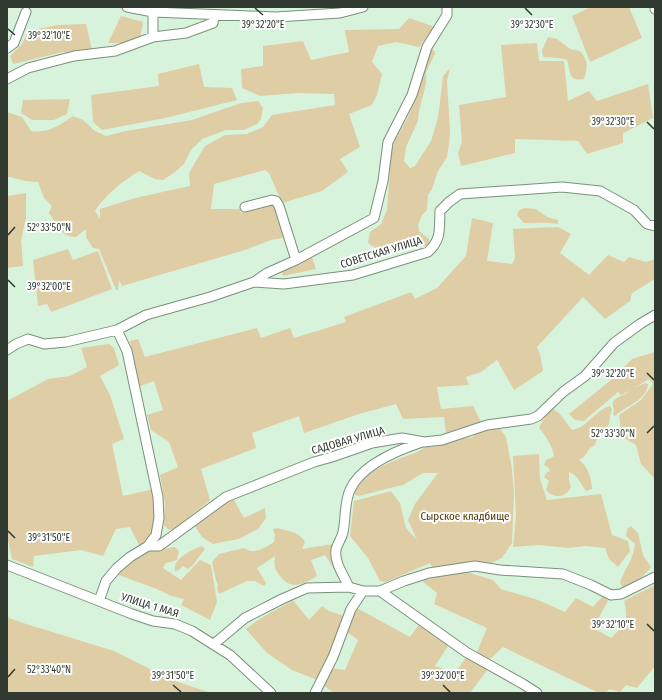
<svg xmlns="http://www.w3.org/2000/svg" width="662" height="700" font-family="'Fira Sans Condensed',sans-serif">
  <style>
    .green { fill: #dfcda6 }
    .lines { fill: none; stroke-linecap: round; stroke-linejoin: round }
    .minor-casing { stroke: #79917c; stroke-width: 11 }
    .minor { stroke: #fff; stroke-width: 9 }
    .ticks { fill: none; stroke: #303a31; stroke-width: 1.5 }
    .labels { text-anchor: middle; stroke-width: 4; stroke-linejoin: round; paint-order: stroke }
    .street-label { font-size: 11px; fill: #303a31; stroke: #fff }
    .park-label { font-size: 11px; fill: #4c3801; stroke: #fff }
    .ticks-label { font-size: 10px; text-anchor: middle; fill: #303a31; stroke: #fff; stroke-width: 4; stroke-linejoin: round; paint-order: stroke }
  </style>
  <rect width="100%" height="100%" fill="#d8f3db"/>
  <!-- green -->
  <path class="green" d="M 591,7 L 629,7 L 642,38 L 590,62 L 572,16 Z
    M 121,16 L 143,22 L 140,38 L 127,43 L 108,43 Z
    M 409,18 L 435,27 L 419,47 L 396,42 L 378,46 L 372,62 L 382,74 L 377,95 L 372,105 L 349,114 L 360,147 L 340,159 L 348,172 L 322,191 L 282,203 L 269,173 L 265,170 L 214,184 L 211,209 L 240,209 L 241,213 L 274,203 L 287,237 L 271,240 L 245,250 L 122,286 L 119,280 L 118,290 L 116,290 L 99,249 L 93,248 L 86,237 L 86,229 L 76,237 C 59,236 58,225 49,213 L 52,206 L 44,198 L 38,182 L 25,181 L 10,177 L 7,178 L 7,112 L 22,117 L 31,131 C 50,133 58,126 73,116 L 83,120 L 95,131 L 106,136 L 126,131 L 192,120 L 241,103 L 258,101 L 263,108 L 261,119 L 257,124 L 244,130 L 226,130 L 202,139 L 191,150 L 184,164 L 175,172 L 163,180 L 155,179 L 139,171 C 123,181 105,195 95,211 L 100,219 L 100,209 L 135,198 L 190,186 L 189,173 L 205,146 L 225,135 L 247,134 L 263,127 L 272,115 L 335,105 L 334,94 L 299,93 L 260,96 L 242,88 L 241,69 L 263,66 L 263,46 L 303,41 L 311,60 L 349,52 L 345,30 L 399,29 Z
    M 86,24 L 92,50 L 63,52 L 13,64 L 10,56 L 22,44 L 28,31 L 58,25 Z
    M 548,37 L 557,39 L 570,49 L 580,51 C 588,60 588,67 584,79 C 568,82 571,72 567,60 C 559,57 551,58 543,57 L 542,50 Z
    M 537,43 L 539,61 L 564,61 L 568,101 L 589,91 L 597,101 L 648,84 L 653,118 L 623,133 L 623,143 L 587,154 L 578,141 L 515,139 L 515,153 L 461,166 L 458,153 L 462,142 L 459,105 L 506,97 L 501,45 Z
    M 431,49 L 434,50 L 435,54 L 426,72 L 426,84 L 419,111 L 418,121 L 406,147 L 404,161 L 410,168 L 415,166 L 431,141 L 438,118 L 443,76 L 450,68 L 447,81 L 450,132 L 449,144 L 447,157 L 438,171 L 432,189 L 428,195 L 427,210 L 422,215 L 418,225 L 419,231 L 429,239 L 430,244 L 426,246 L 420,245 L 408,237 L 386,255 L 368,243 L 370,232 L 381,224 L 387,210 L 391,154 L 395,140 L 408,117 L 419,88 Z
    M 199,64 L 204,87 L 232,88 L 237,100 L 165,118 L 102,130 L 93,122 L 91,95 L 159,86 L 158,74 Z
    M 70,99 L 67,114 L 54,120 L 32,120 L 21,113 L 23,100 Z
    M 26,193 L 26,218 L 21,240 L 23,266 L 7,268 L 7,196 Z
    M 524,208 L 536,209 L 547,217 L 558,220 L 558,224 C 548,222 534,223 524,223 L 517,215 L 519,210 Z
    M 472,218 L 493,223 L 487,261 L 512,264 L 515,258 L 513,229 L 558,227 L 571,234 L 560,253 L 589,275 L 608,255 L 624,262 L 629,257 L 646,262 L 655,259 L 655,279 L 632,293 L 630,301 L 605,319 L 583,297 L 537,347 L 540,354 L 543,371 L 514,390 L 497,360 L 481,372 L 466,377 L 469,385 L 437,387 L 441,409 L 473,406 L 481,422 L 446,433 L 444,417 L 403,419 L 396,404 L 359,414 L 304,433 L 299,416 L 252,433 L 256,448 L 201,469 L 210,500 L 178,527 L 169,530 L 164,525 L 165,504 L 160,475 L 178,467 L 169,442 L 151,430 L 147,415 L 163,410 L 154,381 L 138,387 L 130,341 L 138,339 L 145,357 L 257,328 L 261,338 L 290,328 L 294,338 L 346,322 L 344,317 L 411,292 L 415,299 L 437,288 L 466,256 Z
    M 68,249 L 73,260 L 98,251 L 112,289 L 51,312 L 47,304 L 38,306 L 33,260 Z
    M 312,257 L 316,269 L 283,276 L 281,268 Z
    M 109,344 L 114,348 L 119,365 L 100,376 L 110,395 L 124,439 L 112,444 L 123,496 L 154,489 L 157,510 L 153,534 L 140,547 L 130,527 L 116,529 L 103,556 L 81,550 L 34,556 L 33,567 L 12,559 L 7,535 L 7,401 L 48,379 L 70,376 L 87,367 L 81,348 Z
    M 655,352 L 655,479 L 641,464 L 636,445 L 622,437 L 619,415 L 641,400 L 653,384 L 649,379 L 634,388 L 645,383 L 648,384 C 647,400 626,406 615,416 L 613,415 L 614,409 C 608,397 624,397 629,391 L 621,395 L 618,392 L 584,421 L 575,420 L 569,414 L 611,380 L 632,359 Z
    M 610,406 L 612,409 L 610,416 L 609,424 L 606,429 L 597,439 L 595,445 L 590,448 L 584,457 L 579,460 C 587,464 592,480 592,489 L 586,491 C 580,483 579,476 569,472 L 569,480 L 571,487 C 566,498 554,499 546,490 L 549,481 L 544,477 L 546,473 L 550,471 L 549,468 L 544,465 L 546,460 L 551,458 L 554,456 C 552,445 546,436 539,428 L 546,414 L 552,408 L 559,413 L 572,430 C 587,428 595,410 610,406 Z
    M 498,426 L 506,437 L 512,469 L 514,495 L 512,543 L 502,558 L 489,564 L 461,564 L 433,568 L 430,563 L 386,582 L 380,581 L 368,558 L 350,536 L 354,501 L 391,491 L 400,503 L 406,528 L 417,540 L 408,520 L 415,504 L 438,473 L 423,473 L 403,485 L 386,489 L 359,496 L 355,495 C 350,476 398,459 412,454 C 417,453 421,449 426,447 C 432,446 438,446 444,444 C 453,442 461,435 471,438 L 479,432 Z
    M 539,454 L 540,479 L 547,500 L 601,494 L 612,535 L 628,541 L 630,551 L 618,567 L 609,559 L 605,548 L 586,546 L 568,548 L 539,545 L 513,547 L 516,515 L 513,456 Z
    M 233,498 L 244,518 L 265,508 L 266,518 L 258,529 L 239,539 L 213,544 L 202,537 L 194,525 L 221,504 Z
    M 631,526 L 638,533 L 643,555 L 651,567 C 646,575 631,586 622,587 L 620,582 C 623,577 624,571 627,567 C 632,558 633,555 635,544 L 626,536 L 627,529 Z
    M 278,528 C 288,532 299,531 305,542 L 302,549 L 333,544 L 335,567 L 334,569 L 325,555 L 311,560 L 317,576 C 304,584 291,591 280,576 C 274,568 274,565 275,556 L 257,568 L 266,583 L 264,586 L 255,581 L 247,581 L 219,594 L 217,588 L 218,585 L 216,580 L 212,562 L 219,554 L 244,548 C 254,555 265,548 274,542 L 275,535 L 273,529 Z
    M 202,546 L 205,549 L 192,566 L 188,569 L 183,566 L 179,570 L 175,571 C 172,559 193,549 202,546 Z
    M 175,547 L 179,551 L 177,560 L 166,563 L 163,568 L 181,580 L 200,560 L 211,565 L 217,602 L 210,620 L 181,605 L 184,599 L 171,596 L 157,589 L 116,574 L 123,567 L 145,552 Z
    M 460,570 L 493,580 L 501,589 L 538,600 L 565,612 L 576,598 L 593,607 L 603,596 L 608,601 L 593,628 L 611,638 C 625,625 629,621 624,601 L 655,585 L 655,666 L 637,688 L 626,685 L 620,692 L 609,689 L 606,693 L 599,693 L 503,647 L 490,659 L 477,652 L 487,628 L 434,604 L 437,593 L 422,581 Z
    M 293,600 L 309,620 L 322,606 L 329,611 L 344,616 L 335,643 L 317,680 L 292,670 L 267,653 L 246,629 L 258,620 Z
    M 357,608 L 410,637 L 420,623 L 450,643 L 435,666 L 455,673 L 467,656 L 488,669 L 470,693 L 334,693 L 323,685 L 331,668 L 345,670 L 358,640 L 347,632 Z
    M 7,617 L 23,623 L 114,651 L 172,680 L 211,693 L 7,693 Z"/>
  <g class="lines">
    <defs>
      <path id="minor" d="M 127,7 L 153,12 L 276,17 L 340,13 L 363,7
        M 655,7 L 655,9
        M 153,12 L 153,37
        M 7,48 L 14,43 L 26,12
        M 7,79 L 28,68 L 74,56 L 115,51 L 153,37 L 186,33 L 213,23 L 214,15
        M 245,207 L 272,200 L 276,201 L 279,206 L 296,260
        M 254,282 L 267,273 L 296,260 L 374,218 L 383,181 L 388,142 L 412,95 L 427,47 L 447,15 L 447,7
        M 117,330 L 127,351 L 158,497 L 159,518 L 156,535 L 148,546
        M 7,350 L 16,344 L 28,339 L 44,344 L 66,342 L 117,330 L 146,315 L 210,297 L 254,282 L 284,284 L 353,275 L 428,252 C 442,239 439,229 440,211 L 449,202 L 460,194 L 562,187 L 600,191 L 634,210 L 647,224 L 655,226
        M 7,565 L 132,614 L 153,621 L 175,624 L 192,631 L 230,655 L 271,693
        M 349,587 C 344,576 334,562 336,550 C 337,544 342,538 343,532 C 346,519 344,503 350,490 C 361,465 398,450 422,442
        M 380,591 L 466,652 L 523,684 L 537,693
        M 99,601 L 106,581 L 117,568 L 130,557 L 148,546 L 159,546 L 226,497 L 314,462 L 332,457 L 372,443 L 402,438 L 424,442 L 442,440 L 487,425 L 531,419 L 538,416 L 563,392 L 585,376 L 614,343 L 640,324 L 655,315
        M 214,644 L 245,618 L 282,599 L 307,588 L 349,587 L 363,591 L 380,591 L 404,581 L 429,573 L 475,566 L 500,570 L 563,574 L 591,585 L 611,595 L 621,594 L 655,577
        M 315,693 L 333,657 L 351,609 L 363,591"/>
    </defs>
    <!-- minor casing -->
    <use href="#minor" class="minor-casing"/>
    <!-- minor -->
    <use href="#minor" class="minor"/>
  </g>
  <!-- ticks -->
  <path class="ticks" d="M 255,8 L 263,15M 525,8 L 532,15M 8,29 L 15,35M 647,122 L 654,129M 8,235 L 15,227M 8,280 L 15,287M 647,373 L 654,380M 647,433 L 654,426M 8,531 L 15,538M 647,624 L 654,631M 8,677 L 15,669M 173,685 L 181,692M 443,685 L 450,692"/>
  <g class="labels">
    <!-- street labels -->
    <g class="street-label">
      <text transform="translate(381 252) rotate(-17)" y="4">СОВЕТСКАЯ УЛИЦА</text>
      <text transform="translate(348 440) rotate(-16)" y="4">САДОВАЯ УЛИЦА</text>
      <text transform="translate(150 605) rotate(17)" y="4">УЛИЦА 1 МАЯ</text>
    </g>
    <!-- park labels -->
    <g class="park-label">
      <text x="465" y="520">Сырское кладбище</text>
    </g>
  </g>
  <g class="ticks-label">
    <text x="263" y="28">39°32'20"E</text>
    <text x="532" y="28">39°32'30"E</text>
    <text x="49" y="39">39°32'10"E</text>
    <text x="613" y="125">39°32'30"E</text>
    <text x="49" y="231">52°33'50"N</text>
    <text x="49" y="290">39°32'00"E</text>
    <text x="613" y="377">39°32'20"E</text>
    <text x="613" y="437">52°33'30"N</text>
    <text x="49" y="541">39°31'50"E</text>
    <text x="613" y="628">39°32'10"E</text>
    <text x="49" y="673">52°33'40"N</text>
    <text x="173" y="679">39°31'50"E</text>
    <text x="443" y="679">39°32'00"E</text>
  </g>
  <!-- border -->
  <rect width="662" height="700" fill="none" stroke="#303a31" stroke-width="16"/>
</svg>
